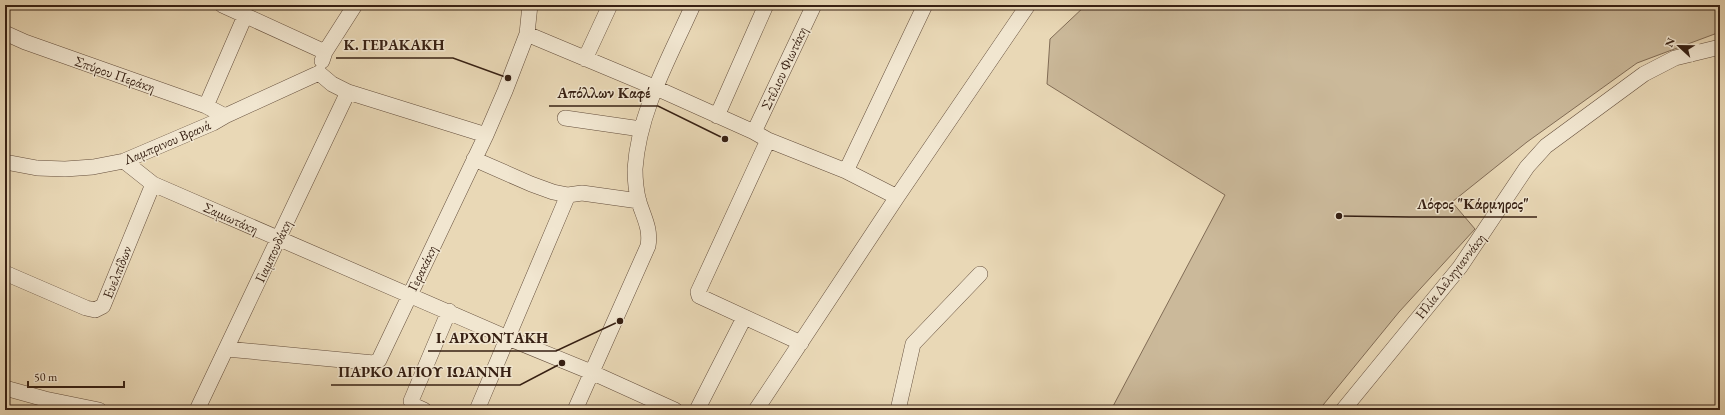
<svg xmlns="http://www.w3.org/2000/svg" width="1725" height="415" font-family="'EB Garamond',serif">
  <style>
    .green { fill: #cbb99a; stroke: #816c56 }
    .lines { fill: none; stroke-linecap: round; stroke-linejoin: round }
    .minor-casing { stroke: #644e3c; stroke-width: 16 }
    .minor { stroke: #f1e6d0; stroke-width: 15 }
    .labels { text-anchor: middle; stroke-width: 3; stroke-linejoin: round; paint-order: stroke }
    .street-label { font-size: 14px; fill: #372013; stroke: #f1e6d0 }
    .leader { fill: none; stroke: #372013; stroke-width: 1.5 }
    .callout-dot { fill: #372013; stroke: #f1e6d0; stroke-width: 1.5 }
    .callout-label { font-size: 15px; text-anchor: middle; font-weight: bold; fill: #372013; stroke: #f1e6d0; stroke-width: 3; stroke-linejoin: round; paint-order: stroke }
  </style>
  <rect width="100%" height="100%" fill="#e9d8b6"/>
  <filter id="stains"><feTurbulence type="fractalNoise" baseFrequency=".005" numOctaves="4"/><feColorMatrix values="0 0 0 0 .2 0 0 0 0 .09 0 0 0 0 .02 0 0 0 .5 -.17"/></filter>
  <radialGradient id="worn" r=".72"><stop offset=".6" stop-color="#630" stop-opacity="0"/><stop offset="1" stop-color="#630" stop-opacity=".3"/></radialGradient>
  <!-- green -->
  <path class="green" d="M 1086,5 L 1720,5 L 1720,32 L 1637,63 L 1527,142 L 1452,202 L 1475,229 L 1399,312 L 1319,410 L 1111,410 L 1225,195 L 1047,84 L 1050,39 Z"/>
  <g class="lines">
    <defs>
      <path id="minor" d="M 222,5 L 325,52
        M 5,33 L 25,42 L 206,106 L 225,116
        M 527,34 L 656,88 L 754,132 L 768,140 L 846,171 L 897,197
        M 585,59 L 610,5
        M 322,61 L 325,52 L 355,5
        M 319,73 L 332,84 L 348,92 L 486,135
        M 206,106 L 245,16
        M 717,116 L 766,5
        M 565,118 L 641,129
        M 754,132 L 814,5
        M 768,140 L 698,292 L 699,296 L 801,343
        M 474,159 L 531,184 L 553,192 L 568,195 L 582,193 L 639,201
        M 124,161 L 153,184 L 508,338 L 591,372 L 675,410
        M 5,162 L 37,168 L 65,169 L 93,167 L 124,161 L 213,123 L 225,116 L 319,73
        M 846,171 L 925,5
        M 5,273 L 86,308 L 95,310 L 103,306 L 153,184
        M 226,349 L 374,363 L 379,360 L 486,135 L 505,91 L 527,34 L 530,5
        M 5,388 L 45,399 L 99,410
        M 197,410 L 348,92
        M 424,410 L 413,405 L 411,401 L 449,311
        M 477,410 L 568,195
        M 575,410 L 648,246 C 651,229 644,218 639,202 C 636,191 635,180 635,169 C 639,110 670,57 693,5
        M 697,410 L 744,318
        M 756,410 L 897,197 L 1028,5
        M 898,410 L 913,344 L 980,274
        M 1343,410 L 1460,267 L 1527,167 L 1546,146 L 1644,74 L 1675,58 L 1720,47"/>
    </defs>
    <!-- minor casing -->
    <use href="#minor" class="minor-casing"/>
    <!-- minor -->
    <use href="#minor" class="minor"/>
  </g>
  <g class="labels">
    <!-- street labels -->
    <g class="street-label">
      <text transform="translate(784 68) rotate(-65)" y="5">Στέλιου Φιωτάκη</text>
      <text transform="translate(115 74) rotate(19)" y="5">Σπύρου Περάκη</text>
      <text transform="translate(167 142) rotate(-23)" y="5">Λαμπρινου Βρανά</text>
      <text transform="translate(231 218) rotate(24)" y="5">Σαμιωτάκη</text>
      <text transform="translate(273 251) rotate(-65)" y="5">Γιαμπουδάκη</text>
      <text transform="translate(422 268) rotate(-64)" y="5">Γερακάκη</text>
      <text transform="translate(117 272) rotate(-68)" y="5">Ευελπίδων</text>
      <text transform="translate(1450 276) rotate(-52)" y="5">Ηλία Δεληγιαννάκη</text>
    </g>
  </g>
  <!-- callouts -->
  <path class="leader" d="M508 78L453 58H336M725 139L658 106H549M1339 216L1409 217H1537M620 321L556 351H428M562 363L520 385H331"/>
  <g class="callout-dot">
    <circle cx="508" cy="78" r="4"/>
    <circle cx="725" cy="139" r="4"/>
    <circle cx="1339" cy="216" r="4"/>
    <circle cx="620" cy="321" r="4"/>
    <circle cx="562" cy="363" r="4"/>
  </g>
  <g class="callout-label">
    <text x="394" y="50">Κ. ΓΕΡΑΚΑΚΗ</text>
    <text x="604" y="98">Απόλλων Καφέ</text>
    <text x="1473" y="209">Λόφος "Κάρμηρος"</text>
    <text x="492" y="343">Ι. ΑΡΧΟΝΤΑΚΗ</text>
    <text x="425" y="377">ΠΑΡΚΟ ΑΓΙΟΥ ΙΩΑΝΝΗ</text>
  </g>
  <!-- margin -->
  <rect width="1725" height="415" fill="none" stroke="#e9d8b6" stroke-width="20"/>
  <rect x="6" y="6" width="1713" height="403" fill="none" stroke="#372013" stroke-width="2"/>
  <rect x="10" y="10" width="1705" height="395" fill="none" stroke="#372013"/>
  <!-- north arrow -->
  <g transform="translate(1679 46) rotate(292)" stroke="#f1e6d0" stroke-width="3" paint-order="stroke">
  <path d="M0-3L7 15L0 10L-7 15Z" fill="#372013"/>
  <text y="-6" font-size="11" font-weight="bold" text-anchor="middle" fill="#372013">N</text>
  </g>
  <!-- scale -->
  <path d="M28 381v6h96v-6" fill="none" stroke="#372013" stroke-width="2"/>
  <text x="34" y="381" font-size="12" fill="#372013" stroke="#f1e6d0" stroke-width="3" paint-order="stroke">50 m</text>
  <rect width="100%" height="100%" filter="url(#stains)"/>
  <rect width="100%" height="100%" fill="url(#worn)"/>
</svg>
